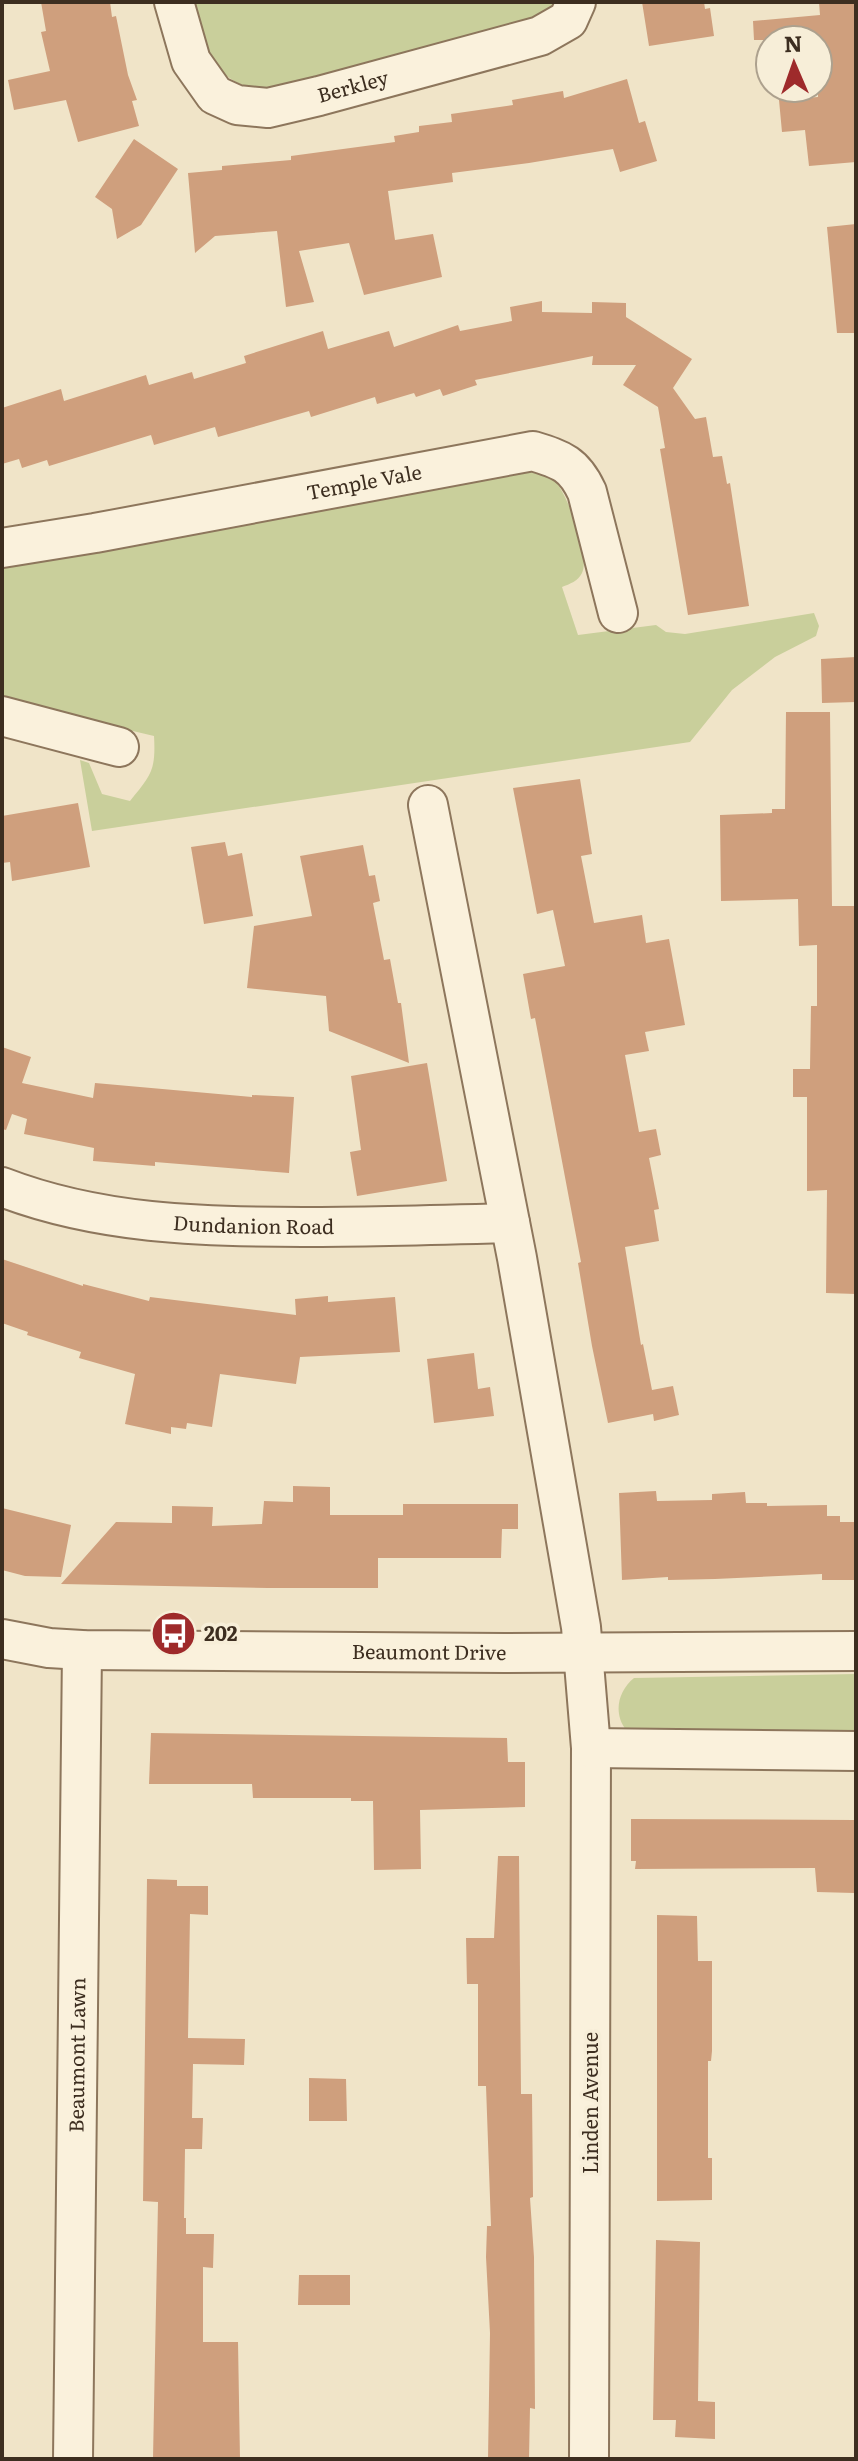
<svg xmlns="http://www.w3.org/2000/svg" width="858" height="2461" font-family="Literata,serif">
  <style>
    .green { fill: #c9cf9b }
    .building { fill: #cf9f7d }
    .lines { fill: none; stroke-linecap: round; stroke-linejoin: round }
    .minor-casing { stroke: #8d765c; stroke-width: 42 }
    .minor { stroke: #faf1dc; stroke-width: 38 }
    .labels { text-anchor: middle; stroke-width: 7; stroke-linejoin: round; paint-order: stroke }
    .street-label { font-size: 20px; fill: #3d2e20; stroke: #f7eed8 }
    .poi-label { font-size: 20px; font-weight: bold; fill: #3d2e20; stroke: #f7eed8; text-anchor: start }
  </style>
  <rect width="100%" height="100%" fill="#f0e4c8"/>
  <!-- green -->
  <path class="green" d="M 191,2 L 557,2 L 547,13 L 524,24 L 283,87 C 272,87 260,89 250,87 C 211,78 199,37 191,2 Z
    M 523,469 C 530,470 542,470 548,473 C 565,484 591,555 582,573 C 578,581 570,584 562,587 L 578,635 L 656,625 L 666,632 L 685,634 L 814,613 L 819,626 L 816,636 L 775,657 L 732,690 L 690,742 L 92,831 L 80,760 L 89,763 L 102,794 L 130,801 C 151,775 156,771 154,736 L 2,700 L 2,569 Z
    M 856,1674 L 856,1739 L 626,1730 C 613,1713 618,1691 634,1678 Z"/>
  <!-- building -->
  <path class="building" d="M 41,2 L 110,2 L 112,17 L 116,16 L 128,75 L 137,100 L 132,101 L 139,126 L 78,142 L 66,100 L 14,110 L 8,80 L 50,71 L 41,32 L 46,31 Z
    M 642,2 L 704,2 L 705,9 L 710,8 L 714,36 L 649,46 Z
    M 819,2 L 856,2 L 856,162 L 809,166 L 805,130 L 782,132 L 779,100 L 818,97 L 818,40 L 754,40 L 753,21 L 820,15 Z
    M 627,79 L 639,123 L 645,121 L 657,161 L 620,172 L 613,149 L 529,163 L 452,173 L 453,182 L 388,191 L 395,240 L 433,234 L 442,277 L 364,295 L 349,243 L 299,251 L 314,302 L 286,307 L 277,231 L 215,236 L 195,253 L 188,173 L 222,170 L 222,166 L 291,160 L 291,156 L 395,142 L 394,136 L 419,132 L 419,126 L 452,122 L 451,114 L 513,105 L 512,100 L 563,91 L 564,98 Z
    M 134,139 L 178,169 L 141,225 L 117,239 L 112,209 L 95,197 Z
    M 856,224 L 856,333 L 837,333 L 827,227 Z
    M 542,301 L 542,312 L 592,313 L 592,302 L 626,303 L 626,317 L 692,359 L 673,388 L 695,419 L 706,417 L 713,457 L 722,456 L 727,484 L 730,483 L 749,606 L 688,615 L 660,449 L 665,448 L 658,407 L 623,385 L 636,365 L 592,365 L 593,356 L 475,380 L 477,385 L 443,396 L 440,389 L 416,397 L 414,393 L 377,404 L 375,397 L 311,417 L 309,411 L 218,437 L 215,427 L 154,445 L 151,435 L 49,466 L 47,460 L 22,468 L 19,459 L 2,464 L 2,408 L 61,389 L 64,401 L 146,375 L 149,385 L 192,372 L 194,379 L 246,363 L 244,356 L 323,331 L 328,349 L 389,331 L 394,347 L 458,325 L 460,331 L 512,321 L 510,307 Z
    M 856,657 L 856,702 L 822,703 L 821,659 Z
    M 786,712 L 830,712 L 832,906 L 856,906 L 856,1294 L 826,1293 L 827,1190 L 807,1191 L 807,1097 L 793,1097 L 793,1069 L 810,1069 L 811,1006 L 817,1006 L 817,945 L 799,946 L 798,899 L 721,901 L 720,815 L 772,813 L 772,809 L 785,809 Z
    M 580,779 L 592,854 L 581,856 L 594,923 L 642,915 L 646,943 L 669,939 L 685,1025 L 645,1032 L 649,1051 L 625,1055 L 639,1132 L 656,1129 L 661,1155 L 649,1158 L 659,1209 L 654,1210 L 659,1241 L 625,1247 L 641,1345 L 643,1344 L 652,1390 L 673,1386 L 679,1415 L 654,1421 L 653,1414 L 608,1423 L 592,1346 L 578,1263 L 581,1262 L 535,1018 L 531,1019 L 523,974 L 565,966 L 553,910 L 537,914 L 513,788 Z
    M 78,803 L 90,867 L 12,881 L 10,862 L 2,863 L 2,816 Z
    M 225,842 L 228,856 L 242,853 L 253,916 L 204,924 L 191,847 Z
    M 363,845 L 369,876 L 375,875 L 380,901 L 373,903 L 384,960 L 390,959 L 398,1003 L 401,1003 L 409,1063 L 329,1031 L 326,996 L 247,988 L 254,926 L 312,916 L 300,856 Z
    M 2,1047 L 31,1057 L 22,1083 L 93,1098 L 95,1083 L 252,1097 L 252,1095 L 294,1097 L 289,1173 L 155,1162 L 155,1166 L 93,1161 L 94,1148 L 24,1134 L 27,1119 L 12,1114 L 6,1130 L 2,1129 Z
    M 427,1063 L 447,1181 L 357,1196 L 350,1152 L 361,1150 L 351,1076 Z
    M 2,1259 L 83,1286 L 83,1284 L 149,1301 L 150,1297 L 296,1315 L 295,1299 L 328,1296 L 328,1302 L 395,1297 L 400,1352 L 300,1357 L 296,1384 L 220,1374 L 212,1427 L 187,1423 L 186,1429 L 171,1427 L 171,1434 L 125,1424 L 135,1374 L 79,1358 L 81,1352 L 27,1335 L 28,1332 L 2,1323 Z
    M 474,1353 L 478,1389 L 490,1387 L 494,1416 L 434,1423 L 427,1359 Z
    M 293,1486 L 330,1487 L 330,1515 L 403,1515 L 403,1504 L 518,1504 L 518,1529 L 502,1529 L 501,1558 L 378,1558 L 378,1588 L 268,1588 L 61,1584 L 116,1522 L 172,1523 L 172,1506 L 213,1507 L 212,1526 L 262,1524 L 264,1501 L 293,1502 Z
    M 656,1491 L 657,1501 L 712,1500 L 712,1494 L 745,1492 L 746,1503 L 767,1503 L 767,1506 L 827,1505 L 827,1516 L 840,1516 L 840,1522 L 856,1522 L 856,1580 L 822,1580 L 822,1574 L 715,1579 L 668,1580 L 668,1577 L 622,1580 L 619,1493 Z
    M 2,1508 L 71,1525 L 61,1577 L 25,1576 L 2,1570 Z
    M 151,1733 L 507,1738 L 508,1762 L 525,1762 L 525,1807 L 420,1810 L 421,1869 L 374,1870 L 373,1801 L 351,1801 L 351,1798 L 253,1798 L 252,1784 L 149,1784 Z
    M 631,1819 L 854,1820 L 854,1893 L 817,1892 L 815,1868 L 635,1869 L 636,1861 L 631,1861 Z
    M 498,1856 L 519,1856 L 521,2094 L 532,2094 L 533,2197 L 530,2198 L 534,2257 L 535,2409 L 530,2408 L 529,2459 L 488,2459 L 490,2333 L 486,2257 L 487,2226 L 491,2226 L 486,2086 L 478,2086 L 478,1984 L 467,1984 L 466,1938 L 494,1938 Z
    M 147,1879 L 177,1880 L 177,1886 L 208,1886 L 208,1915 L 190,1914 L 188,2038 L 245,2039 L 244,2065 L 193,2064 L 192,2118 L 203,2118 L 202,2149 L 185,2149 L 184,2218 L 186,2218 L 186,2234 L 214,2234 L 213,2268 L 203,2267 L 203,2342 L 238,2342 L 240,2459 L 153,2459 L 158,2202 L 143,2201 Z
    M 657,1915 L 697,1916 L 698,1961 L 712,1961 L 712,2051 L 711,2061 L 708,2061 L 708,2158 L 712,2158 L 712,2200 L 657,2201 Z
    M 309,2078 L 346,2079 L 347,2121 L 309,2121 Z
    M 656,2240 L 700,2242 L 698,2401 L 715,2402 L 715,2439 L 675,2437 L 676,2420 L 653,2420 Z
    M 299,2275 L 350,2275 L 350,2305 L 298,2305 Z"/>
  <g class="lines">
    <defs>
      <g id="minor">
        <path id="s1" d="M 174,2 L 191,61 L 215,95 L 237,105 L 268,108 L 319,96 L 540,36 L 568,20 L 576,2"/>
        <path id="s2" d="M 2,548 L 95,533 L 533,451 C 562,460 574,464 587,492 L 618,613"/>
        <path d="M 2,716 L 119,747"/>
        <path d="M 428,805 L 517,1258 L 581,1627 L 591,1748 L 589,2459"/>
        <path id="s3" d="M 2,1187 C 98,1224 201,1227 303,1227 C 372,1227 441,1225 510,1223"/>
        <path id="s4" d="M 2,1639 L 49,1648 L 82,1650 L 504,1653 L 856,1651"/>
        <path d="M 591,1748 L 856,1751"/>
        <path id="s5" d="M 73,2459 L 82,1650"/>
      </g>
    </defs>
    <!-- minor casing -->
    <use href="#minor" class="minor-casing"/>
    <!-- minor -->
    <use href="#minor" class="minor"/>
  </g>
  <!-- icons -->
  <defs>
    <symbol id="bus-disc" viewBox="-11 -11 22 22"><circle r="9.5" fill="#9e2a2b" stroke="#f7eed8"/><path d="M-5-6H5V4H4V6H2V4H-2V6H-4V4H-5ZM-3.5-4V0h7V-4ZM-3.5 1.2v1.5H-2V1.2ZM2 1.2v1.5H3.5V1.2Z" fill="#fff"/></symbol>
  </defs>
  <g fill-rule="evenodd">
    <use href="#bus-disc" x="148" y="1608" width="51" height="51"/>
  </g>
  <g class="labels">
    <!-- street labels -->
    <g class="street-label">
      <text dy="7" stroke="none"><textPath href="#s1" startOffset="246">Berkley</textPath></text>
      <text dy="7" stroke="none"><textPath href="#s2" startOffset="368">Temple Vale</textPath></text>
      <text dy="7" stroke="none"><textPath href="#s3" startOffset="256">Dundanion Road</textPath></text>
      <text dy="7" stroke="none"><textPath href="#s4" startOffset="428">Beaumont Drive</textPath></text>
      <text dy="7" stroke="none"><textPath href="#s5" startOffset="404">Beaumont Lawn</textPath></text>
      <text transform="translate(591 2103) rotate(-90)" y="7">Linden Avenue</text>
    </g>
    <!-- poi labels -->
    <g class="poi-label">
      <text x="204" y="1641">202</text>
    </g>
  </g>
  <!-- border -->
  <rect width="858" height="2461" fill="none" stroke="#3d2e20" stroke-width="8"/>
  <!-- north arrow -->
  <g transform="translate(794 64) rotate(358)"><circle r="38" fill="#f7eed8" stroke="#ada18e" stroke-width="2"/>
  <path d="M0-6L14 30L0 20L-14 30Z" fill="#9e2a2b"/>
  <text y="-12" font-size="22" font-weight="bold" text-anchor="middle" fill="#3d2e20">N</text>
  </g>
</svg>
